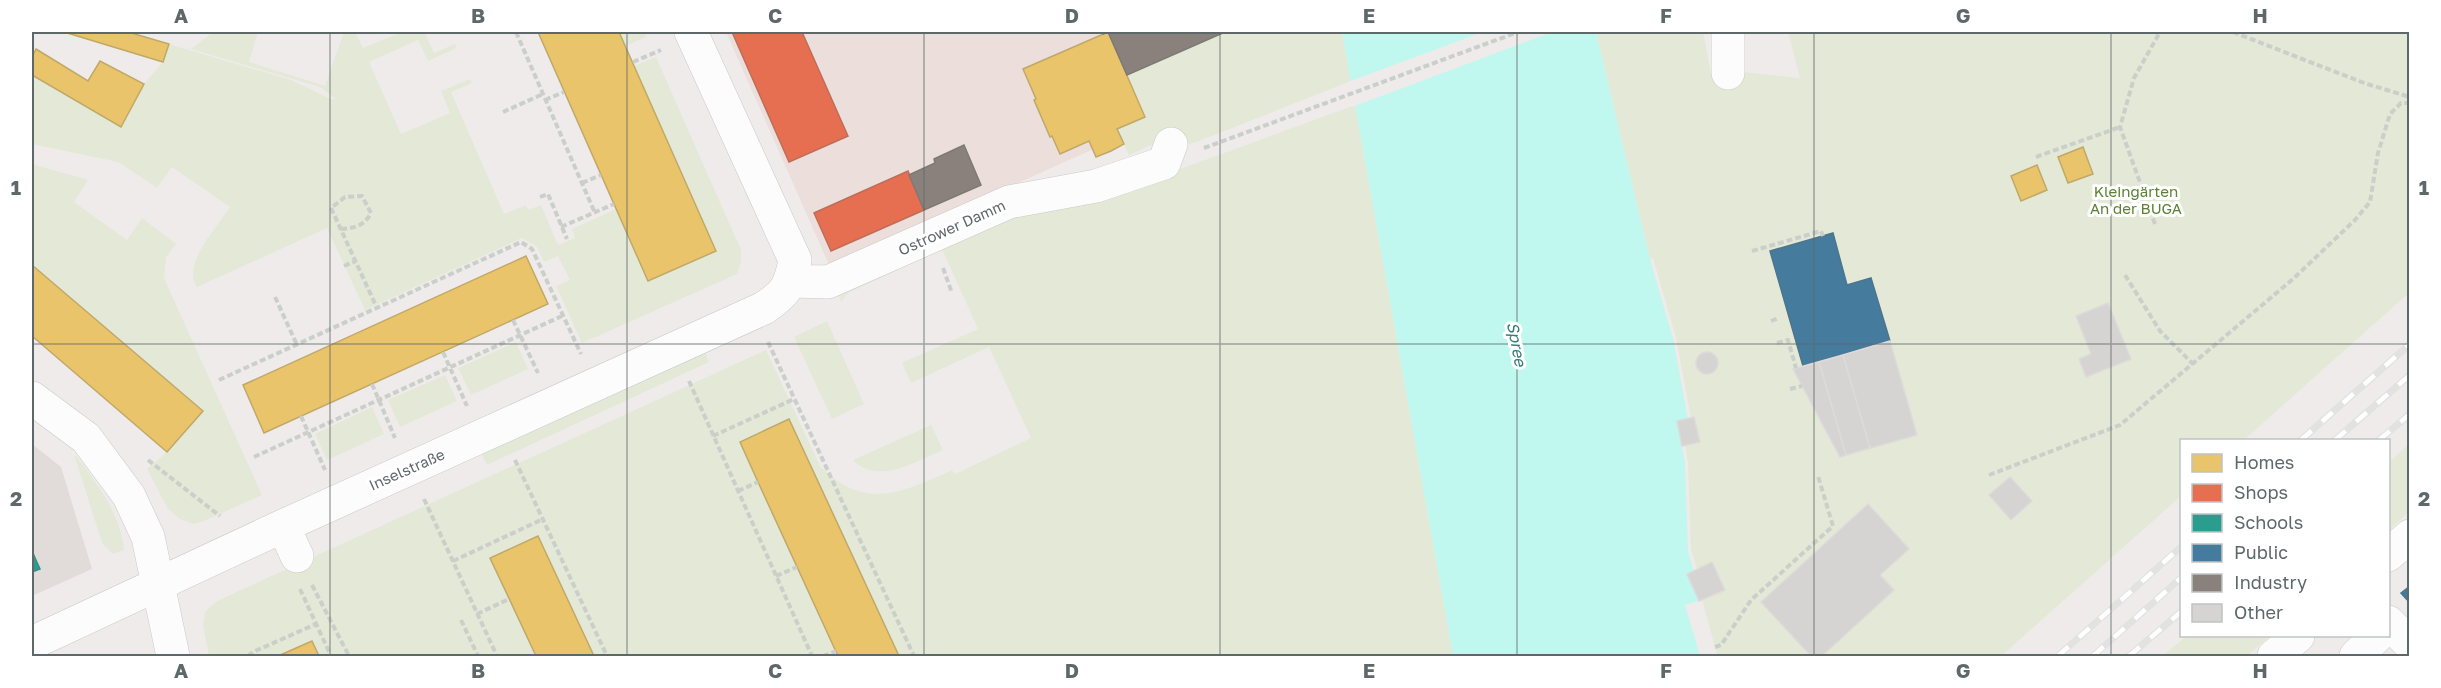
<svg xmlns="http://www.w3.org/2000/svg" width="2441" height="688" font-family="'Golos Text',sans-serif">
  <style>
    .commercial { fill: #ebdedb }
    .education { fill: #e1dbda }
    .green { fill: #e3e9d6 }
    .water { fill: #c0f8f0 }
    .pier { fill: #efebea }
    .homes { fill: #e9c46a; stroke: #c0a869; stroke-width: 1.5 }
    .shops { fill: #e76f51; stroke: #be6d58; stroke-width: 1.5 }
    .schools { fill: #2a9d8f; stroke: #3a8d83; stroke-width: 1.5 }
    .public { fill: #457b9d; stroke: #4d758d; stroke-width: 1.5 }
    .industry { fill: #8a817c; stroke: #7d7a76; stroke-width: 1.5 }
    .building { fill: #d6d4d3; stroke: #dedad9; stroke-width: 1.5 }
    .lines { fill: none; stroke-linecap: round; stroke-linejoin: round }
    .minor-casing { stroke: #c9c9c9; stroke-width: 34 }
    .path { stroke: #cacfca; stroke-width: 4; stroke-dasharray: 6 3; stroke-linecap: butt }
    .minor { stroke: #fdfcfc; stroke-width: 33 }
    .rail-casing { stroke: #e2e2e2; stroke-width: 7 }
    .rail { stroke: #fff; stroke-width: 4.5; stroke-dasharray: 14; stroke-linecap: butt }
    .grid { fill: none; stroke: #5f6868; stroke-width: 1.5; stroke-opacity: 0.55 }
    .labels { text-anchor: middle; stroke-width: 6; stroke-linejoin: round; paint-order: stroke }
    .park-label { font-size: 15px; fill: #5d8036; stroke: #fff }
    .street-label { font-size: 15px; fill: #5f6868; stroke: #fff }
    .water-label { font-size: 16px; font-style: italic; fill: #357b77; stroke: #fff }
    .neatline { fill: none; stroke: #5f6868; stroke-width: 2 }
    .grid-label { font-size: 20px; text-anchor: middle; font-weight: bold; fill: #5f6868 }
  </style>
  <rect width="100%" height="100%" fill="#efebea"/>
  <!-- commercial -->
  <path class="commercial" d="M 726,32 L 1342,32 L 1304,55 L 830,267 Z"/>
  <!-- education -->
  <path class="education" d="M 32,444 L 61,467 L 92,569 L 32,596 Z"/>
  <!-- green -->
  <path class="green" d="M 213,32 L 258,32 L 249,62 L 325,86 L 344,32 L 355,32 L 363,48 L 402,32 L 424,32 L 434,53 L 455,44 L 457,48 L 428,61 L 418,40 L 369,62 L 401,134 L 450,113 L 441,91 L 470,79 L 472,83 L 451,92 L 504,214 L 526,205 L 528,210 L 541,205 L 558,245 L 575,238 L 572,229 L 616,209 L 648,281 L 715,251 L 634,66 L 656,57 L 741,250 L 741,262 L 737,274 L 582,343 L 556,286 L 570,280 L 558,256 L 544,262 L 537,247 L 522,238 L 365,310 L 327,228 L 197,287 C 181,263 218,227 230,207 L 172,167 L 157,188 L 118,162 L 32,144 L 32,81 L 34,76 L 121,127 L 144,84 L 163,62 L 169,44 L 291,80 L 333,100 L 335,98 L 320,87 L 191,49 Z
    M 619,32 L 645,32 L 647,36 L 626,46 Z
    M 1225,32 L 1342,32 L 1351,81 L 1194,143 L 1183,145 L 1158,142 L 1129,155 L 1117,129 L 1145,116 L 1127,75 Z
    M 1596,32 L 1703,32 L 1711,74 L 1743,72 L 1800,78 L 1788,32 L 2409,32 L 2409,293 L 2244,440 L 2182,440 L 2181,496 L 2001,656 L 1717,656 L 1688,550 L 1677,421 L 1673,338 L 1650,259 Z
    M 1355,105 L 1453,656 L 209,656 L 203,626 L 205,612 L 217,601 L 766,350 L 820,466 C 864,511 903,493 952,470 L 955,474 L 1031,438 L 989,347 L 911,383 L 902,363 L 978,329 L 942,249 L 848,293 L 841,302 L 839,295 L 1014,214 L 1101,198 Z
    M 32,164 L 88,180 L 74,202 L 127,240 L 142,218 L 176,244 L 166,257 L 164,278 L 262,495 L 204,521 L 193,524 L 180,519 L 168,509 L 147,469 L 167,452 L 202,410 L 32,265 Z
    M 827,321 L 864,404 L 832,419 L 794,337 Z
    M 516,342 L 528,369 L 471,395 L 458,368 Z
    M 704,350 L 709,362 L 487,465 L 481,453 Z
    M 445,375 L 457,401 L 400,427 L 388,400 Z
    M 372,407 L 384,434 L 327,460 L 315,434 Z
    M 931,425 L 943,450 C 917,461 878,486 853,460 Z
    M 2409,444 L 2409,512 L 2389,530 L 2389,462 Z
    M 74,454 C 96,480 121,515 124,550 L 113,554 L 102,543 Z
    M 2187,636 L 2270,636 L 2247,656 L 2162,656 Z"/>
  <!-- water -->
  <path class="water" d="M 1342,32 L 1596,32 L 1650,259 L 1673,338 L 1688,419 L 1677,421 L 1685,463 L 1688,550 L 1717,656 L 1453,656 Z"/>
  <!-- pier -->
  <path class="pier" d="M 1483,32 L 1552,32 L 1352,107 L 1348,82 Z
    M 1653,258 L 1676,338 L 1691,418 L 1688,419 L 1673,338 L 1650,259 Z
    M 1685,445 L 1688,463 L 1691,550 L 1697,569 L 1694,571 L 1688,550 L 1685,463 L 1682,446 Z
    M 1702,600 L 1715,647 L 1717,656 L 1700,656 L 1685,605 Z"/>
  <!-- homes -->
  <path class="homes" d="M 64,32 L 128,32 L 169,44 L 163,62 Z
    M 538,32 L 619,32 L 716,251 L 648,281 Z
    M 1108,32 L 1145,117 L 1117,129 L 1124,144 L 1111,151 L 1096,157 L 1089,141 L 1060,154 L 1052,136 L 1050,137 L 1034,100 L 1036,99 L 1023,69 Z
    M 36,49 L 88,81 L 100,61 L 144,84 L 121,127 L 32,75 L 32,51 L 34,53 Z
    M 2083,147 L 2093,174 L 2068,183 L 2058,157 Z
    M 2037,165 L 2047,190 L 2021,201 L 2011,176 Z
    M 526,256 L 548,304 L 264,433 L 243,385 Z
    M 32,265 L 203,411 L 167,452 L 32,336 Z
    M 789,419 L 899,656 L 838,656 L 758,482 L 740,442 Z
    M 538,536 L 594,656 L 536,656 L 490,558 Z
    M 312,641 L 319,656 L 278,656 Z"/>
  <!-- shops -->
  <path class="shops" d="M 732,32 L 802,32 L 848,136 L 789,162 Z
    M 908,171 L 924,210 L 831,251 L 814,213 Z"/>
  <!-- schools -->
  <path class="schools" d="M 32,551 L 40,569 L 32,572 Z"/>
  <!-- public -->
  <path class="public" d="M 1833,233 L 1847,285 L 1871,278 L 1890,341 L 1803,366 L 1770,251 Z
    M 2410,586 L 2410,603 L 2401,593 Z"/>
  <!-- industry -->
  <path class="industry" d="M 1102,32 L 1225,32 L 1127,75 L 1108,32 L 1103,34 Z
    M 964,145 L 981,185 L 924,210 L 909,175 L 935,163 L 934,159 Z"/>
  <!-- building -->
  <path class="building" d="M 2108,303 L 2131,359 L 2086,377 L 2079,359 L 2091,354 L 2076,316 Z
    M 1890,341 L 1917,435 L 1846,455 L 1819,362 Z
    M1696 363a11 11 0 1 1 22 0a11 11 0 1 1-22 0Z
    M 1843,355 L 1870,448 L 1840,457 L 1793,369 Z
    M 1694,417 L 1700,442 L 1682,446 L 1677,421 Z
    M 2010,477 L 2032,501 L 2011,520 L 1989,495 Z
    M 1868,504 L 1909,549 L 1880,575 L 1894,590 L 1822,656 L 1811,656 L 1761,602 Z
    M 1712,562 L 1725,590 L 1699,601 L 1687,574 Z"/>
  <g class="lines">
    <defs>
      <path id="minor" d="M 1728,73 L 1728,32
        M 791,281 L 828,282 L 1009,202 L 1096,186 L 1164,163 L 1171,144
        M 32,398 L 86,438 L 129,496 L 148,537 L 173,656
        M 283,526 L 297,556
        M 2388,555 L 2410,536
        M 2388,622 L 2410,644
        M 32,643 L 283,526 L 764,308 C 786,293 790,287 795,260 L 691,32
        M 2274,656 L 2298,636
        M 2356,656 L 2377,636"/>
    </defs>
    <!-- minor casing -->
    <use href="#minor" class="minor-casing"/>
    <!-- path -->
    <path class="path" d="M 516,32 L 595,213
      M 2233,32 L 2364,83 L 2410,97
      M 633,62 L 661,50
      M 545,100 L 564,92
      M 503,112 L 543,94
      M 1204,148 L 1518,32
      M 2036,157 L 2120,127
      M 582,183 L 601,175
      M 540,197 L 548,194 L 567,239
      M 2155,224 L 2120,127 L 2134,78 L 2160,32
      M 561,227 L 614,204
      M 341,229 C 355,228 364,226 371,213 L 362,196 L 345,197 L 331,208 L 377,308
      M 1752,251 L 1821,231 L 1823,236
      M 344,266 L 356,261
      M 943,268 L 952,293
      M 2125,275 L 2160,331 L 2193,364
      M 275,297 L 297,345
      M 513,320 L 538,373
      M 1771,321 L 1779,318
      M 768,342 L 914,656
      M 1777,343 L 1788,340 L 1796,368
      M 443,352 L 467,406
      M 219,380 L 521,242 L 532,249 L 581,354
      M 689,381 L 812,656
      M 372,384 L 395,438
      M 1790,389 L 1802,386
      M 301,416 L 325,470
      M 713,436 L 794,399
      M 254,457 L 562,316
      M 148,460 L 220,516
      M 515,460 L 607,656
      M 1989,475 L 2120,425 L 2293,279 L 2355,220 L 2370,202 L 2378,153 L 2390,114 L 2401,103 L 2410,103
      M 738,491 L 758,482
      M 424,499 L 497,656
      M 453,561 L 543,519
      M 776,576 L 797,567
      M 312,585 L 349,656
      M 300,589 L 331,656
      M 477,614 L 509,599
      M 461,620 L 478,656
      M 1715,647 L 1721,645 L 1751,600 L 1833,526 L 1818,476
      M 248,656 L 253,652 L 316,624
      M 823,656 L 836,651"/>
    <!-- minor -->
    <use href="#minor" class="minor"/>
    <defs>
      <path id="rail" d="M 2301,440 L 2410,344
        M 2335,440 L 2410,375
        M 2379,440 L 2410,414
        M 2058,656 L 2182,546
        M 2093,656 L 2182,577
        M 2129,656 L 2182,611"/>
    </defs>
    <!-- rail casing -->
    <use href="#rail" class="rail-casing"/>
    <!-- rail -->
    <use href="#rail" class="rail"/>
  </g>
  <!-- grid -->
  <path class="grid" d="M 330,32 L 330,656M 627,32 L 627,656M 924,32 L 924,656M 1220,32 L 1220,656M 1517,32 L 1517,656M 1814,32 L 1814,656M 2111,32 L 2111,656M 32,344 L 2410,344"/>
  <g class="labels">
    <!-- park labels -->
    <g class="park-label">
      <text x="2136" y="197">Kleingärten<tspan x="2136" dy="17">An der BUGA</tspan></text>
    </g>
    <!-- street labels -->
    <g class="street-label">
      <text transform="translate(952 228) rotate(-24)" y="5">Ostrower Damm</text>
      <text transform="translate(407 470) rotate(-24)" y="5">Inselstraße</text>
    </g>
    <!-- water labels -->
    <g class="water-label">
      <text transform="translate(1517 344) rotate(79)" y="6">Spree</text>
    </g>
  </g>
  <!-- border -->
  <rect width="2441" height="688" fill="none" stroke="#ffffff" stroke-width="66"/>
  <!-- legend -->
  <rect x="2180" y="439" width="210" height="198" fill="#ffffff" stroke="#bfc3c3" stroke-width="1.5"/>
  <rect x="2192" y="454" width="30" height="18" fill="#e9c46a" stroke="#bfc3c3" stroke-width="1.5"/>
  <text x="2234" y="469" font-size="18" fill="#5f6868">Homes</text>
  <rect x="2192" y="484" width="30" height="18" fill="#e76f51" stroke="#bfc3c3" stroke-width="1.5"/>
  <text x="2234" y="499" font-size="18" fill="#5f6868">Shops</text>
  <rect x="2192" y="514" width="30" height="18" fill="#2a9d8f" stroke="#bfc3c3" stroke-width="1.5"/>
  <text x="2234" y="529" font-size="18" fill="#5f6868">Schools</text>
  <rect x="2192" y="544" width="30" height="18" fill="#457b9d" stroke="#bfc3c3" stroke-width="1.5"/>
  <text x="2234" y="559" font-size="18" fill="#5f6868">Public</text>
  <rect x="2192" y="574" width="30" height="18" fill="#8a817c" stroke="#bfc3c3" stroke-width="1.5"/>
  <text x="2234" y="589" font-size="18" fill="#5f6868">Industry</text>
  <rect x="2192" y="604" width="30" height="18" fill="#d6d4d3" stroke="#bfc3c3" stroke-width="1.5"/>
  <text x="2234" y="619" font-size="18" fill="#5f6868">Other</text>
  <rect x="33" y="33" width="2375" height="622" class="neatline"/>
  <g class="grid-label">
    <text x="181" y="23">A</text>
    <text x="478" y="23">B</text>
    <text x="775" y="23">C</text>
    <text x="1072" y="23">D</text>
    <text x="1369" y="23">E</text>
    <text x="1666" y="23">F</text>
    <text x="1963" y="23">G</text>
    <text x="2260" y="23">H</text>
    <text x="16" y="195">1</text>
    <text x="2424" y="195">1</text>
    <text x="16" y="506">2</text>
    <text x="2424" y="506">2</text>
    <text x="181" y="678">A</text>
    <text x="478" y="678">B</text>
    <text x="775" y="678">C</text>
    <text x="1072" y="678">D</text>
    <text x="1369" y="678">E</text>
    <text x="1666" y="678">F</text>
    <text x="1963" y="678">G</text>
    <text x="2260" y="678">H</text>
  </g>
</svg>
